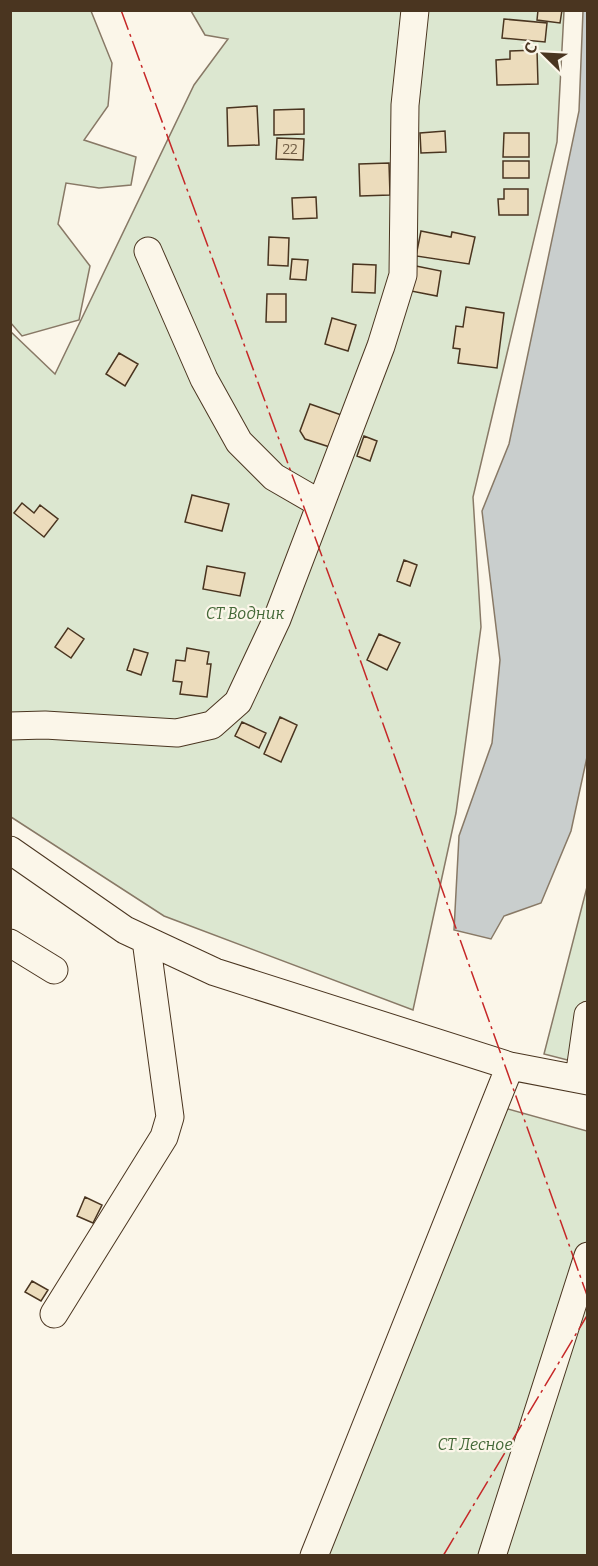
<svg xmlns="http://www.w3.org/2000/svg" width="598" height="1566" font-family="Bitter,serif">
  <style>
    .green { fill: #dce7d0; stroke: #887966; stroke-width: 1.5 }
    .water { fill: #c9cecd; stroke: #887966; stroke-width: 1.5 }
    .building { fill: #ecdcbc; stroke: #4a3520; stroke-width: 1.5 }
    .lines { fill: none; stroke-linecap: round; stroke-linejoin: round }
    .minor-casing { stroke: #4a3520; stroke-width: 29 }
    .minor { stroke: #fbf6e9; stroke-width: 27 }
    .power { stroke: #c62828; stroke-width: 1.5; stroke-dasharray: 21 4.5 3 4.5; stroke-linecap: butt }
    .labels { text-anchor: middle; stroke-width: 4.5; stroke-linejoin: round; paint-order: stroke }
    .number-label { font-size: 14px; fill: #725f47 }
    .park-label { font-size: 16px; font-style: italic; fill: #436837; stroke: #fbf6e9 }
  </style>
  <rect width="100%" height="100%" fill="#fbf6e9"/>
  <!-- green -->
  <path class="green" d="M 10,11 L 91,11 L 112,63 L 108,106 L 84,140 L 136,157 L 131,185 L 99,188 L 66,183 L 58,224 L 90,266 L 79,320 L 22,336 L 10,322 Z
    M 191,11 L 564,11 L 557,142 L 473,497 L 481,627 L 456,813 L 413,1010 L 164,916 L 11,817 L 10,331 L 55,374 L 194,85 L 228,39 L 205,35 Z
    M 587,887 L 587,1065 L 544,1054 Z
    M 501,1107 L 587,1131 L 587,1555 L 305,1556 Z"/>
  <!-- water -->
  <path class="water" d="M 583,11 L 588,11 L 587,757 L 571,831 L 541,903 L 504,916 L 491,939 L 454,930 L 459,836 L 492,743 L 500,660 L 482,511 L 509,444 L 579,111 Z"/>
  <!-- building -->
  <path class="building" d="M 538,10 L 562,10 L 560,23 L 537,20 Z
    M 504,19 L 547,23 L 545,42 L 502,38 Z
    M 537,50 L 538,84 L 497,85 L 496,60 L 510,59 L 510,51 Z
    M 257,106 L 259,145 L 228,146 L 227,108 Z
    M 304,109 L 304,134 L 274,135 L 274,110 Z
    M 445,131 L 446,152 L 421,153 L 420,133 Z
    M 504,133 L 529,133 L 529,157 L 503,157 Z
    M 277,138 L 304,139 L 303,160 L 276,159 Z
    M 503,161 L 529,161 L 529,178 L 503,178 Z
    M 389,163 L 390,195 L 360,196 L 359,164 Z
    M 504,189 L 528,189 L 528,215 L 499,215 L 498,199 L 504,199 Z
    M 316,197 L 317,218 L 293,219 L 292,198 Z
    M 421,231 L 451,237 L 452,232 L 475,237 L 469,264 L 416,256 Z
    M 269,237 L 289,238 L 288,266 L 268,265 Z
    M 292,259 L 308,260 L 306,280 L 290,279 Z
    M 353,264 L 376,265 L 375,293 L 352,292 Z
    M 416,266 L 441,271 L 437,296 L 411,291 Z
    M 267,294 L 286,294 L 286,322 L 266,322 Z
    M 466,307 L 504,313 L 497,368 L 458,363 L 460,349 L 453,348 L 456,326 L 463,327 Z
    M 332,318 L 356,325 L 348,351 L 325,344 Z
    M 119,353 L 138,364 L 125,386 L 106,374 Z
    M 310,404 L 347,417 L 336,449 L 305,439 L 300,431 Z
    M 364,436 L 377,441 L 370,461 L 357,456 Z
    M 192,495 L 229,504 L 222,531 L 185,522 Z
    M 22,503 L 34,513 L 40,505 L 58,519 L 44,537 L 14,513 Z
    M 404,560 L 417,565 L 410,586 L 397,581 Z
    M 207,566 L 245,573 L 240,596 L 203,589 Z
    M 68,628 L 84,639 L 71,658 L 55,647 Z
    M 379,634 L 400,643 L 387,670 L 367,660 Z
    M 187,648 L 209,652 L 207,664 L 211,664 L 207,697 L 180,694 L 182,682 L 173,681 L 176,660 L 185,661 Z
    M 134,649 L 148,653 L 141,675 L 127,670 Z
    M 280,717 L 297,725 L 281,762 L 264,754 Z
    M 242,722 L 266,733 L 259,748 L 235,736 Z
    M 85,1197 L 102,1205 L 93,1223 L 77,1216 Z
    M 32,1281 L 48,1290 L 41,1301 L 25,1292 Z"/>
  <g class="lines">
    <defs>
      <path id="minor" d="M 148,251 L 204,379 L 239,442 L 274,477 L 319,503
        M 10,726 L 45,725 L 177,733 L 212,725 L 238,702 L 277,619 L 381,346 L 403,275 L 405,105 L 415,10
        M 10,850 L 125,930 L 215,972 L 510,1066 L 588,1081
        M 10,943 L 54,970
        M 579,1078 L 588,1015
        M 54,1314 L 164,1137 L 170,1117 L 146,940
        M 314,1556 L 510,1066
        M 492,1556 L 588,1256"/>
    </defs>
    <!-- minor casing -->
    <use href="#minor" class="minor-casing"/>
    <!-- minor -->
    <use href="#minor" class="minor"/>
    <!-- power -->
    <path class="power" d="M 121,10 L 362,665 L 588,1298
      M 443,1556 L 588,1314"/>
  </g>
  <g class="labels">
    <!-- number labels -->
    <g class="number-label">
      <text x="290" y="154">22</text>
    </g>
    <!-- park labels -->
    <g class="park-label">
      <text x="245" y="619">СТ Водник</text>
      <text x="475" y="1450">СТ Лесное</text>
    </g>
  </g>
  <!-- border -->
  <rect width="598" height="1566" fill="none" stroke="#4a3520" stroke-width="24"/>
  <!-- north arrow -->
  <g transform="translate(544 54) rotate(294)" stroke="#fbf6e9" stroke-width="4.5" paint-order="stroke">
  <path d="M0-4.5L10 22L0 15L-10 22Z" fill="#4a3520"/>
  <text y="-9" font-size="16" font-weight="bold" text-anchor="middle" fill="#4a3520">С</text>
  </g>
</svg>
